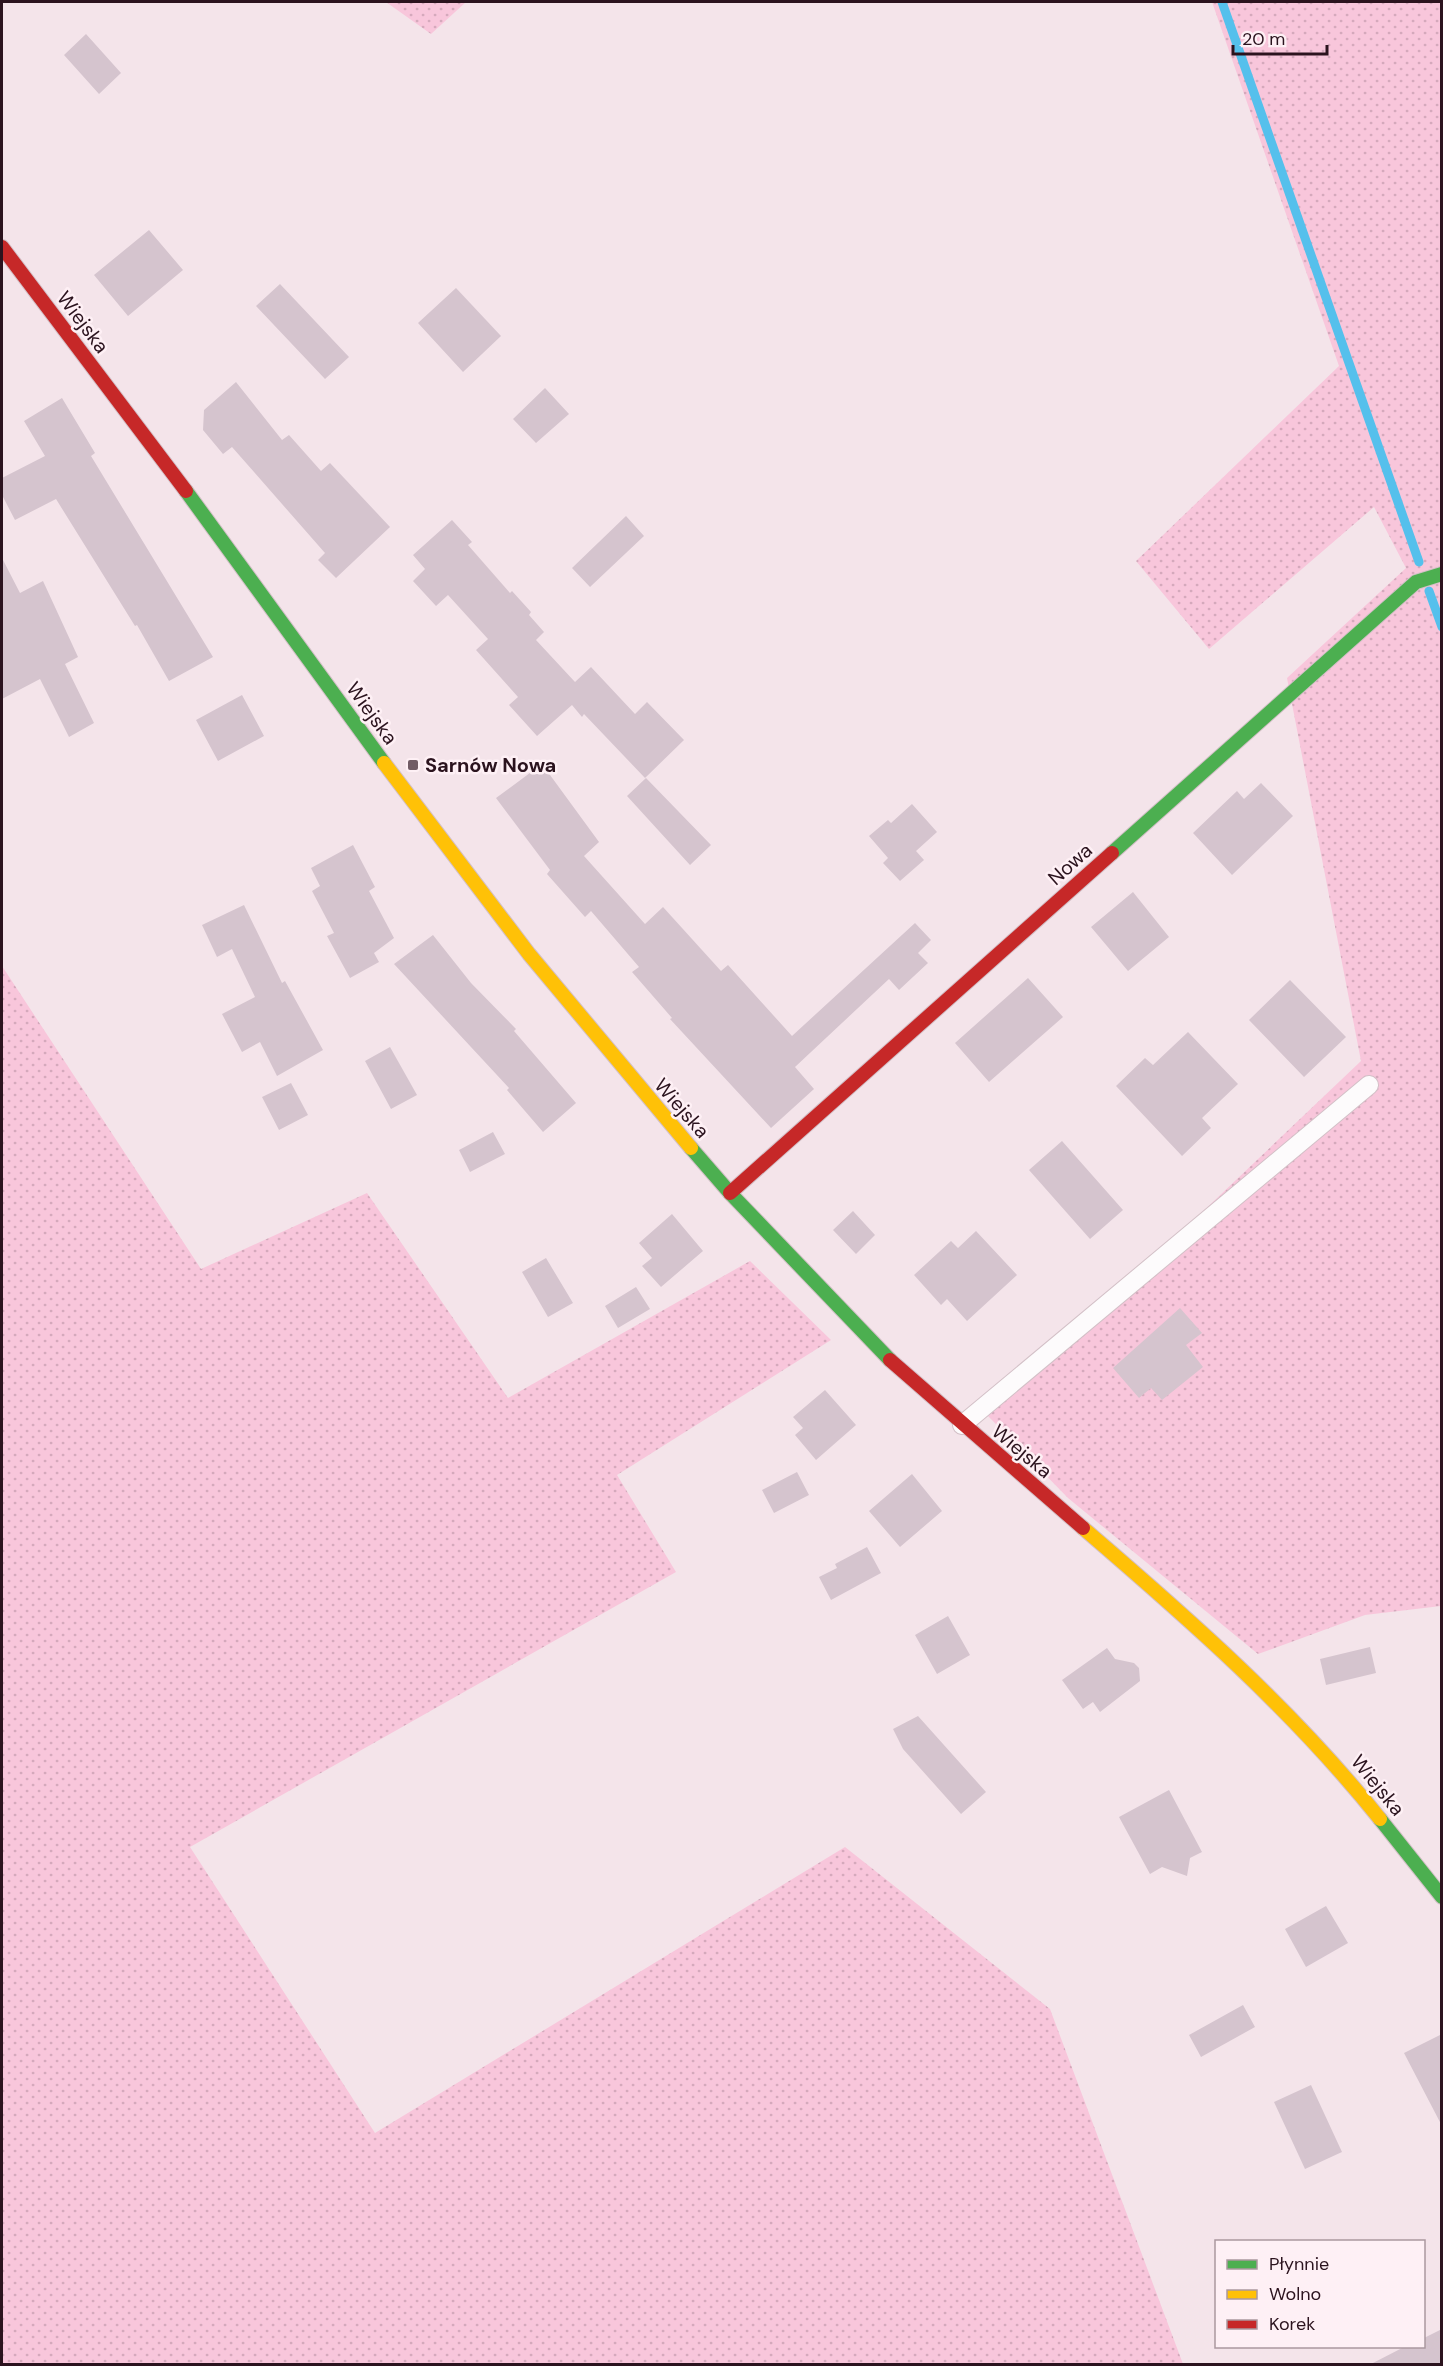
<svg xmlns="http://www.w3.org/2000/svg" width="1443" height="2366" font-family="'DM Sans',sans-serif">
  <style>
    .grass { fill: url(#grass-dots) }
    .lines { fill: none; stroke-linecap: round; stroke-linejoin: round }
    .stream { stroke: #55c0ec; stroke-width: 9 }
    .building { fill: #d5c4ce }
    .lane-casing { stroke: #d3c0c7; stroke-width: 20 }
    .fast-casing { stroke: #d3c0c7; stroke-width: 16 }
    .slow-casing { stroke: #d3c0c7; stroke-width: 16 }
    .jam-casing { stroke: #d3c0c7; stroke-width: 16 }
    .lane { stroke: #fdfbfc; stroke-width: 18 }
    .fast { stroke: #4caf50; stroke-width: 14 }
    .slow { stroke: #ffc107; stroke-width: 14 }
    .jam { stroke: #c62828; stroke-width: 14 }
    .poi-dot { fill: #715c65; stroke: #fef0f5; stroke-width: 2 }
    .labels { text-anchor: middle; stroke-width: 5; stroke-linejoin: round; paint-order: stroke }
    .street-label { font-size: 20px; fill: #2b131e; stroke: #fef0f5 }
    .poi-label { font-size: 20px; font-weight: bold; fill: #2b131e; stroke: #fef0f5; text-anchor: start }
  </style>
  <defs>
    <pattern id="grass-dots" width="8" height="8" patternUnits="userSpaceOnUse" patternTransform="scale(1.5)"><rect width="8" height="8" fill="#f8c6db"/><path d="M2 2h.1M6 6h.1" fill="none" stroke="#d5a9bc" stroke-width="1.8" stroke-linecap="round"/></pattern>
  </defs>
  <rect width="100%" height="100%" fill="#f4e4ea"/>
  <!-- grass -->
  <path class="grass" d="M 386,2 L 466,2 L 431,34 Z
    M 1212,2 L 1441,2 L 1441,1606 L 1365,1615 L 1258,1654 L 1068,1498 L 988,1416 L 1361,1061 L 1287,678 L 1406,568 L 1374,507 L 1209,649 L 1136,561 L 1339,366 Z
    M 2,966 L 201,1269 L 367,1193 L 508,1398 L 750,1261 L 831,1340 L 617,1475 L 676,1572 L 190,1847 L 375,2133 L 845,1847 L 1050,2009 L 1183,2364 L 2,2364 Z"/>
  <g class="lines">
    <!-- stream -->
    <path class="stream" d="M 1222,2 L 1419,562
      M 1429,591 L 1442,627"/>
  </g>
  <!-- building -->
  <path class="building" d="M 86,34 L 121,73 L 99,94 L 64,55 Z
    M 149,230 L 183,270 L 128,316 L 94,275 Z
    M 280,284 L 349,357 L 325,379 L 256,306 Z
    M 456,288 L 501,336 L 463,372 L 418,323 Z
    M 236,382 L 282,440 L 289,435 L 321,471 L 330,463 L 390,527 L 336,578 L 318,560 L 325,553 L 232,447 L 223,454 L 203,430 L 204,410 Z
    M 545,388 L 569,414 L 536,443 L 513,419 Z
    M 62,398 L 95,453 L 91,456 L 213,657 L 169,681 L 137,625 L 135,626 L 56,499 L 15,520 L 2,495 L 2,478 L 45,456 L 24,421 Z
    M 626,516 L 644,536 L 590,587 L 572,568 Z
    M 452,520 L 472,542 L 468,545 L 510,593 L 512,591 L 531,612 L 529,615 L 544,632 L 536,640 L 575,682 L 591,667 L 635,714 L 647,702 L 684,740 L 645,778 L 584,714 L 582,717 L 572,705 L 537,736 L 509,705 L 518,697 L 476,650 L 488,639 L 448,595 L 436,606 L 413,581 L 425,569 L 413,555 Z
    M 2,558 L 20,593 L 43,581 L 78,657 L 65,664 L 94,723 L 69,737 L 40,679 L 2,699 Z
    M 242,695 L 264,736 L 218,761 L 196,720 Z
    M 542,764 L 599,842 L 584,856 L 645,924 L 663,907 L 721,971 L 728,965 L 792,1036 L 915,923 L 931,940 L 918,953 L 928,963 L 899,990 L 889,979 L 795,1067 L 814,1089 L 771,1128 L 670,1019 L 672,1018 L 632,972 L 639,967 L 591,911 L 585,917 L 547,874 L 550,870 L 496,798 Z
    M 646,778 L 711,845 L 690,865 L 627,796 Z
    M 1261,783 L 1293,816 L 1232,875 L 1193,833 L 1237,791 L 1244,799 Z
    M 912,804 L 937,832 L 916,851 L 924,860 L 900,881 L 883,863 L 888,858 L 869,836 L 888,820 L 891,823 Z
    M 353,845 L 375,887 L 369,891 L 394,938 L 374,953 L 379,962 L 350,978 L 327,936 L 334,933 L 312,891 L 320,886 L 311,868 Z
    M 1133,892 L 1169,937 L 1128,971 L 1091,927 Z
    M 244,905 L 282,983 L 285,981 L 323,1050 L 277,1076 L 260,1042 L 242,1052 L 222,1014 L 255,997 L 232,949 L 217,957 L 202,925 Z
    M 433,935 L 471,983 L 516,1029 L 514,1031 L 576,1103 L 543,1132 L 507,1090 L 509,1088 L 394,964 Z
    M 1028,978 L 1063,1017 L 989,1082 L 955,1043 Z
    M 1290,980 L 1346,1037 L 1304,1077 L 1249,1020 Z
    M 1188,1032 L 1238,1084 L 1202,1118 L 1211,1128 L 1182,1156 L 1116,1086 L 1145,1058 L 1153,1065 Z
    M 390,1047 L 417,1095 L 391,1109 L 365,1061 Z
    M 291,1083 L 308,1115 L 279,1130 L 262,1097 Z
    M 493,1132 L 505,1154 L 470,1172 L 459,1150 Z
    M 1062,1141 L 1123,1210 L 1090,1239 L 1029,1170 Z
    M 853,1211 L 875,1235 L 856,1254 L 833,1230 Z
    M 672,1214 L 703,1251 L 661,1287 L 642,1266 L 652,1258 L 639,1243 Z
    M 976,1231 L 1017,1275 L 967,1321 L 947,1299 L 941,1305 L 914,1275 L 951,1241 L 958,1248 Z
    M 546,1258 L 573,1303 L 548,1317 L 522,1272 Z
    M 636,1287 L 650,1309 L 618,1328 L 605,1306 Z
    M 1180,1308 L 1202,1333 L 1186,1345 L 1203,1367 L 1162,1400 L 1151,1388 L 1139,1398 L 1113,1368 Z
    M 825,1390 L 856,1425 L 816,1460 L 795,1435 L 803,1428 L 793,1417 Z
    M 797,1472 L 809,1495 L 774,1513 L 762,1490 Z
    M 912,1474 L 942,1511 L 900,1547 L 869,1511 Z
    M 867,1547 L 881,1573 L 831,1600 L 819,1577 L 837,1568 L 835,1564 Z
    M 948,1616 L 970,1655 L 937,1674 L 915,1635 Z
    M 1370,1647 L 1376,1673 L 1326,1685 L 1320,1659 Z
    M 1107,1648 L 1115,1659 L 1134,1663 L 1139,1668 L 1140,1681 L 1100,1712 L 1093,1702 L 1083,1709 L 1062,1680 Z
    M 918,1716 L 986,1792 L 961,1814 L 903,1749 L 893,1729 Z
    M 1169,1790 L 1202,1852 L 1190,1858 L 1187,1876 L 1162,1867 L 1150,1874 L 1119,1817 Z
    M 1326,1906 L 1348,1943 L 1306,1967 L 1285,1929 Z
    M 1243,2005 L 1255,2027 L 1201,2057 L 1189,2035 Z
    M 1442,2034 L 1442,2126 L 1404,2053 Z
    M 1311,2085 L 1342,2152 L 1305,2169 L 1274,2102 Z
    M 1442,2329 L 1442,2364 L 1371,2364 L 1406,2346 L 1424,2346 L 1424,2338 Z"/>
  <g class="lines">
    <defs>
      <path id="lane" d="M 962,1425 L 1369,1085"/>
      <path id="fast" d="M 186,491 L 384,763
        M 1112,853 L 1416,582 L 1442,574
        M 691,1148 L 730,1193 L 890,1360
        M 1380,1819 L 1442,1897"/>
      <path id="slow" d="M 384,763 L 529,954 L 691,1148
        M 1083,1528 C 1189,1619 1293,1710 1380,1819"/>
      <path id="jam" d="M 2,247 L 186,491
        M 730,1193 L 1112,853
        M 890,1360 L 1083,1528"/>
    </defs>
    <!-- lane casing -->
    <use href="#lane" class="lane-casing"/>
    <!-- fast casing -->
    <use href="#fast" class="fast-casing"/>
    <!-- slow casing -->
    <use href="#slow" class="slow-casing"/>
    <!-- jam casing -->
    <use href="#jam" class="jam-casing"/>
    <!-- lane -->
    <use href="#lane" class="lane"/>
    <!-- fast -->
    <use href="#fast" class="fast"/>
    <!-- slow -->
    <use href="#slow" class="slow"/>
    <!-- jam -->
    <use href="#jam" class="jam"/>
  </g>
  <!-- markers -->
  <rect class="poi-dot" x="407" y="759" width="12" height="12" rx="3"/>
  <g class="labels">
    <!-- street labels -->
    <g class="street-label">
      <text transform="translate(83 322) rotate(53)" y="7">Wiejska</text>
      <text transform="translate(372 713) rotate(54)" y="7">Wiejska</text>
      <text transform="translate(1070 864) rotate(-42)" y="7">Nowa</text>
      <text transform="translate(682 1108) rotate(49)" y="7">Wiejska</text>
      <text transform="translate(1022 1451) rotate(40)" y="7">Wiejska</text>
      <text transform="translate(1378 1785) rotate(51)" y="7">Wiejska</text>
    </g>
    <!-- poi labels -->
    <g class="poi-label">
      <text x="425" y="772">Sarnów Nowa</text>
    </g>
  </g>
  <!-- border -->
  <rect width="1443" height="2366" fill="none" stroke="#2b131e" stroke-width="6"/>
  <!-- legend -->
  <rect x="1215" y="2240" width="210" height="108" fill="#fef0f5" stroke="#aa989f" stroke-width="1.5"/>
  <rect x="1227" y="2260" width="30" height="9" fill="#4caf50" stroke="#aa989f" stroke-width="1.5"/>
  <text x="1269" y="2270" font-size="18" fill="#2b131e">Płynnie</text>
  <rect x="1227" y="2290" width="30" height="9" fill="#ffc107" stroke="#aa989f" stroke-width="1.5"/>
  <text x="1269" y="2300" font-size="18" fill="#2b131e">Wolno</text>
  <rect x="1227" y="2320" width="30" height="9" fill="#c62828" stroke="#aa989f" stroke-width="1.5"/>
  <text x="1269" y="2330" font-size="18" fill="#2b131e">Korek</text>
  <!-- scale -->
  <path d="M1233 45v9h94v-9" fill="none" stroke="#2b131e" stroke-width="3"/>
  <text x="1242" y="45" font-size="18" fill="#2b131e" stroke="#fef0f5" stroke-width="4.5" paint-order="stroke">20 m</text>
</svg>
